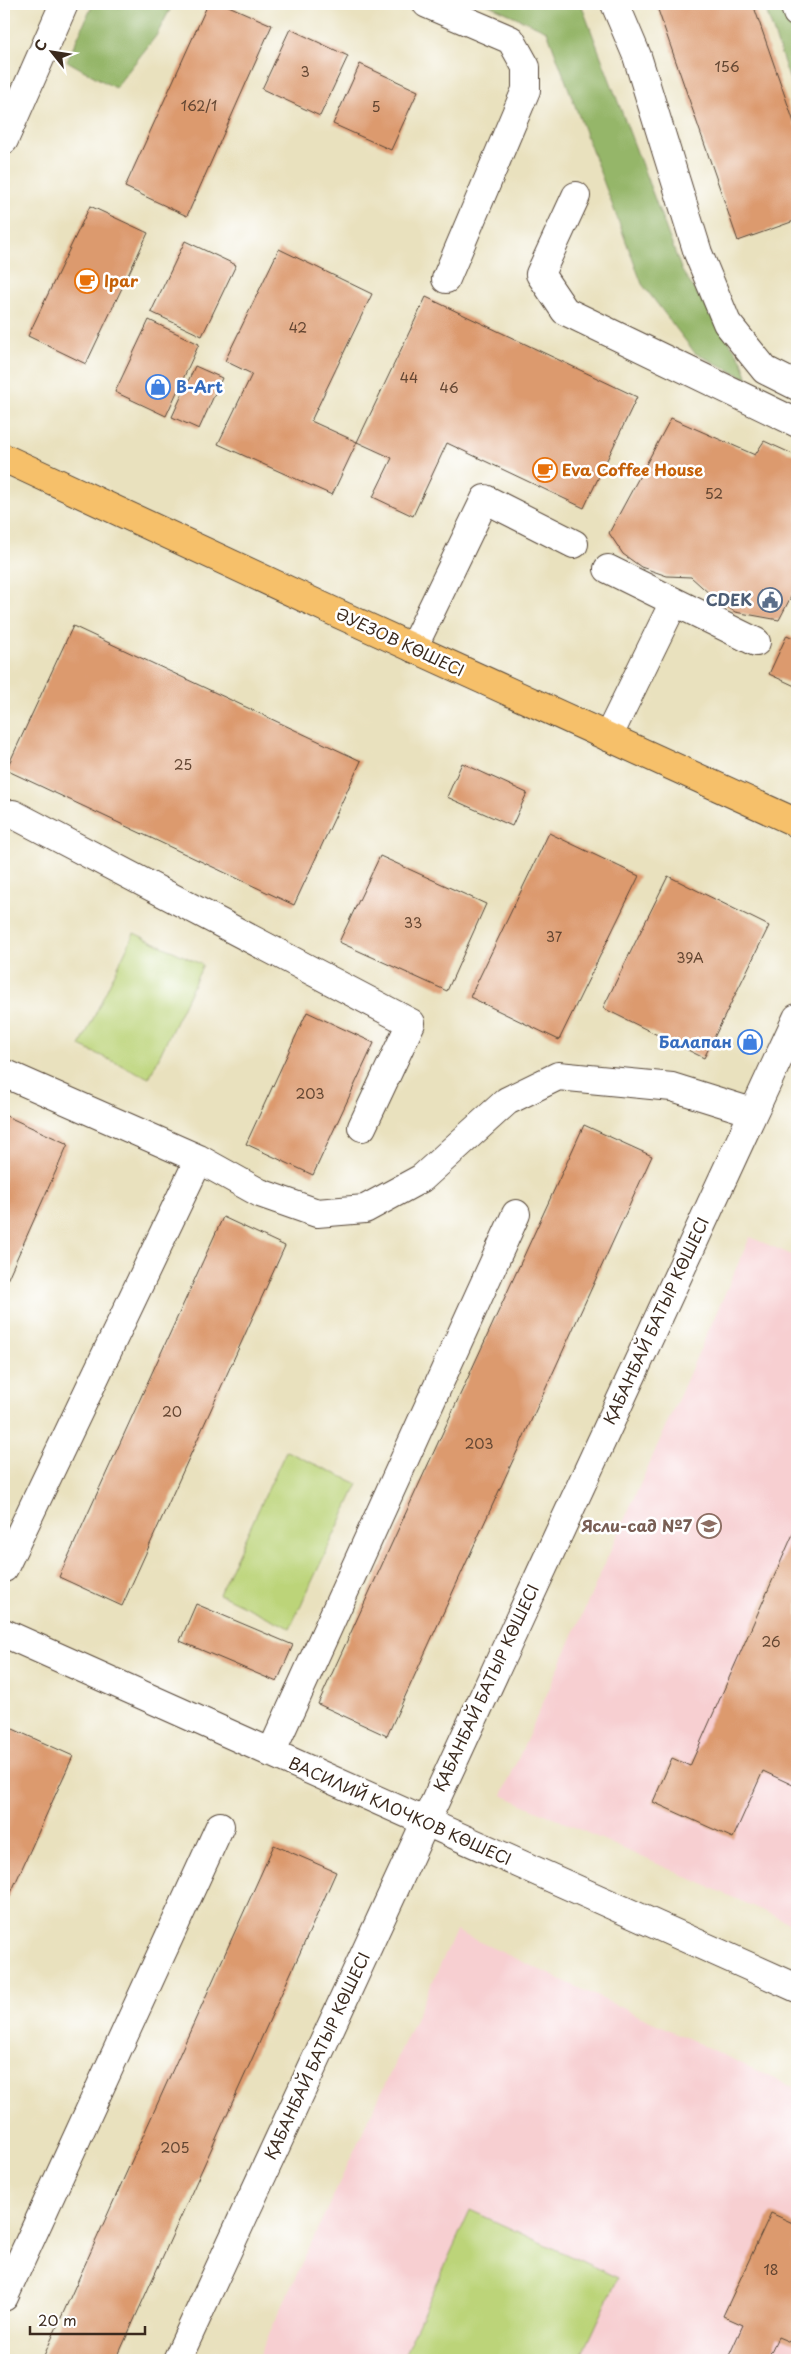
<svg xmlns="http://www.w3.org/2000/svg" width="801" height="2364" font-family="'Playpen Sans',sans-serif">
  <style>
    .built { fill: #f7cfd1 }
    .green { fill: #bcd479; stroke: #7c7f4c }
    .forest { fill: #95b669; stroke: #687044 }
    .building { fill: #dc9a6e }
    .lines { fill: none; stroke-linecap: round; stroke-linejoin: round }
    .minor-casing { stroke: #554536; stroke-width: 30 }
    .major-casing { stroke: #554536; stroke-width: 30 }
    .minor { stroke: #fff; stroke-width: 28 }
    .major { stroke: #f6c06b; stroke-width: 28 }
    .labels { text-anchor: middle; stroke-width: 5; stroke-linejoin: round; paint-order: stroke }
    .number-label { font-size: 14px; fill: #634632 }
    .food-label { font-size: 16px; font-weight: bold; fill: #c56008; stroke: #fff; text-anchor: start }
    .shop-label { font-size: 16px; font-weight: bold; fill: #366cbe; stroke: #fff; text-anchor: start }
    .service-label { font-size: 16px; font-weight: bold; fill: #4e5e75; stroke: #fff; text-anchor: end }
    .street-label { font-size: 16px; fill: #3b2a1e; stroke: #fff }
    .education-label { font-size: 16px; font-weight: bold; fill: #785e54; stroke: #fff; text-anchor: end }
  </style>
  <rect width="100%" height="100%" fill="#fff"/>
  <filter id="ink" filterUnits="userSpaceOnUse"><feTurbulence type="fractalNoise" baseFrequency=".02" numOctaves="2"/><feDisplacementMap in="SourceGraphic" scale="10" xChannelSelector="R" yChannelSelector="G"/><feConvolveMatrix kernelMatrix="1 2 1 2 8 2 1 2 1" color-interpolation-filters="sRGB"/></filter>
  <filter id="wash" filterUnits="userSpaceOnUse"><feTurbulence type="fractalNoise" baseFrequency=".0096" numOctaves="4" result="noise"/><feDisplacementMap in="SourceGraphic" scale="20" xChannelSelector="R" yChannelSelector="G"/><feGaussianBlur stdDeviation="1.12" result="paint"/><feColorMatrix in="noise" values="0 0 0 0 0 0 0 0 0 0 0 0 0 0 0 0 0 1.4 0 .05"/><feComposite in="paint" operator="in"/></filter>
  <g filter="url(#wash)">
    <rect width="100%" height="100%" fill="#e9e1be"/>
    <!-- built -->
    <path class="built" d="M 750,1237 L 797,1257 L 797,1926 L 502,1795 Z
      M 456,1931 L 797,2089 L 797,2360 L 257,2360 Z"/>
    <!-- green -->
    <path class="green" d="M 134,933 L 203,965 L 149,1078 L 80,1046 Z
      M 286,1451 L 358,1484 L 290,1628 L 219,1594 Z
      M 470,2210 L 618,2278 L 580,2360 L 402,2360 Z"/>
    <!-- forest -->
    <path class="forest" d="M 93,4 L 173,4 L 156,36 L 115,88 L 67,61 Z
      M 487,4 L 581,4 L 682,271 L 742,361 L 748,379 L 695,353 L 642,284 L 547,31 Z
      M 764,4 L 797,4 L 797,101 Z"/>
    <g id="blocks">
      <!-- building -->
      <path class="building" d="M 208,4 L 224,4 L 272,25 L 187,216 L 125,187 Z
        M 656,4 L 753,4 L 797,131 L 797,220 L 738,241 Z
        M 290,29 L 348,56 L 320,116 L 262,89 Z
        M 360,64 L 418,91 L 391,150 L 333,124 Z
        M 90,206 L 148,233 L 86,364 L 28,336 Z
        M 185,241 L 236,265 L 202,336 L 151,312 Z
        M 279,249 L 372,294 L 311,421 L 357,442 L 332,495 L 218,444 L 252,374 L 225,361 Z
        M 426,297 L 637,397 L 584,508 L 447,443 L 413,516 L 373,497 L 392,458 L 357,442 Z
        M 149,320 L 199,344 L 166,416 L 115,392 Z
        M 195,366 L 222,378 L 199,429 L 172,417 Z
        M 671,418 L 755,455 L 764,441 L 797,456 L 797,585 L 779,620 L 735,612 L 712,596 L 691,577 L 667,576 L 641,567 L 623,554 L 609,533 Z
        M 73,626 L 361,761 L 294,905 L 6,770 Z
        M 787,635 L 797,640 L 797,687 L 769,674 Z
        M 462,763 L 527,793 L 512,826 L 447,797 Z
        M 549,833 L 639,876 L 559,1040 L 470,997 Z
        M 380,856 L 486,904 L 447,991 L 339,942 Z
        M 668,876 L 769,926 L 704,1058 L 603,1008 Z
        M 307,1012 L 374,1043 L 313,1175 L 246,1144 Z
        M 4,1115 L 68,1144 L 4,1287 Z
        M 584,1125 L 652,1156 L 387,1736 L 318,1704 Z
        M 223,1217 L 285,1246 L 122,1606 L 59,1577 Z
        M 797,1525 L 797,1787 L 763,1771 L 733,1838 L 653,1802 L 672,1758 L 690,1766 Z
        M 196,1604 L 293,1645 L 277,1682 L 180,1641 Z
        M 4,1725 L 73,1756 L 4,1908 Z
        M 274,1845 L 336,1872 L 308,1935 L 116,2360 L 42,2360 Z
        M 771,2213 L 797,2225 L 797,2345 L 778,2337 L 767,2360 L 727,2360 L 743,2325 L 723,2316 Z"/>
    </g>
  </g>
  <g filter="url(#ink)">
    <use href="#blocks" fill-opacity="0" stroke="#554536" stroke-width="1"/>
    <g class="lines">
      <defs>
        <path id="minor" d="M 427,4 L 511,40 L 526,67 L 526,90 L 446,279
          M 615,4 L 637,56 L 698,253 L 727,323 L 765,370 L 797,386
          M 794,4 L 797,13
          M 4,140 L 64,4
          M 576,196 L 540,274 L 565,311 L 797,423
          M 608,569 L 756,642
          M 413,648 L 485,499 L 574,544
          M 608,737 L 674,602
          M 13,814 L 411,1023 L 362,1127
          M 4,1073 L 199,1159 L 260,1193 L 317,1213 L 365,1209 L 422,1178 L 507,1101 L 558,1076 L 672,1087 L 752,1112
          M 4,1568 L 199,1159
          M 4,1633 L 797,1988
          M 271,1753 L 516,1214
          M 4,2297 L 220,1826
          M 177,2360 L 797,1018"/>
        <path id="major" d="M 4,458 L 341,615 L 797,823"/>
      </defs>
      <!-- minor casing -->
      <use href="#minor" class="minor-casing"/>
      <!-- major casing -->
      <use href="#major" class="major-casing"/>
      <!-- minor -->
      <use href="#minor" class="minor"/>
      <!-- major -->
      <use href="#major" class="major"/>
    </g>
  </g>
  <!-- icons -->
  <defs>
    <symbol id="cafe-ring" viewBox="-11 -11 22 22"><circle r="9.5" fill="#fff" stroke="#e8710a" stroke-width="1.5"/><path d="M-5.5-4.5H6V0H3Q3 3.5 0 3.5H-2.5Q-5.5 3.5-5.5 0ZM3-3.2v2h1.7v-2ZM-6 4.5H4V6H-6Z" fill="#e8710a"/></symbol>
    <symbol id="shop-ring" viewBox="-11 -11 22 22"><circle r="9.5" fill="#fff" stroke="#3f7fe0" stroke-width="1.5"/><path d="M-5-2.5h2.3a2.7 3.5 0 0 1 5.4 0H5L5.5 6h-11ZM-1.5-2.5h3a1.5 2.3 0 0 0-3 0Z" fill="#3f7fe0"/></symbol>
    <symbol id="civic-ring" viewBox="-11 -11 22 22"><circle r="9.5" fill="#fff" stroke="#5c6f8a" stroke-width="1.5"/><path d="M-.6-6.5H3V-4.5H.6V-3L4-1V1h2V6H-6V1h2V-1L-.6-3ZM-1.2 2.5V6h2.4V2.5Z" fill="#5c6f8a"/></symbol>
    <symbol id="school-ring" viewBox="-11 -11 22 22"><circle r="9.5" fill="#fff" stroke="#8d6e63" stroke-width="1.5"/><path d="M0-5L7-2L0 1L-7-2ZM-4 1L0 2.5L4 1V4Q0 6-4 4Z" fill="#8d6e63"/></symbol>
  </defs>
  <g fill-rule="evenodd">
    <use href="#cafe-ring" x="73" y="267" width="28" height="28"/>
    <use href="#shop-ring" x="144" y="373" width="28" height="28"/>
    <use href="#cafe-ring" x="531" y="456" width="28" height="28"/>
    <use href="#civic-ring" x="756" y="586" width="28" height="28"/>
    <use href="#shop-ring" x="736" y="1028" width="28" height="28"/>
    <use href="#school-ring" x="695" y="1512" width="28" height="28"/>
  </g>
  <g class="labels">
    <!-- number labels -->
    <g class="number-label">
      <text x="727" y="72">156</text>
      <text x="305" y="77">3</text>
      <text x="199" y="111">162/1</text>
      <text x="376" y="112">5</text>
      <text x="298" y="333">42</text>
      <text x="409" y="383">44</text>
      <text x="449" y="393">46</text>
      <text x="714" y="499">52</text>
      <text x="183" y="770">25</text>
      <text x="413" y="928">33</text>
      <text x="554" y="942">37</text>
      <text x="690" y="963">39А</text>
      <text x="310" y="1099">203</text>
      <text x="172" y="1417">20</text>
      <text x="479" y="1449">203</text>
      <text x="771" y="1647">26</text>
      <text x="175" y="2153">205</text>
      <text x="771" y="2275">18</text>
    </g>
    <!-- food labels -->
    <g class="food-label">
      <text x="104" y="287">Ipar</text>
      <text x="562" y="476">Eva Coffee House</text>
    </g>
    <!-- shop labels -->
    <g class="shop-label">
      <text x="176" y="393">B-Art</text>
      <text x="732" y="1048" text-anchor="end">Балапан</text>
    </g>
    <!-- service labels -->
    <g class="service-label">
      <text x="752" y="606">CDEK</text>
    </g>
    <!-- street labels -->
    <g class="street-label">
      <text transform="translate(400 642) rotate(25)" y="6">ӘУЕЗОВ КӨШЕСІ</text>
      <text transform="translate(656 1321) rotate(-65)" y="6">ҚАБАНБАЙ БАТЫР КӨШЕСІ</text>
      <text transform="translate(486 1688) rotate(-65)" y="6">ҚАБАНБАЙ БАТЫР КӨШЕСІ</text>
      <text transform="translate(400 1811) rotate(24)" y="6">ВАСИЛИЙ КЛОЧКОВ КӨШЕСІ</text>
      <text transform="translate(317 2056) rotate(-65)" y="6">ҚАБАНБАЙ БАТЫР КӨШЕСІ</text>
    </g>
    <!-- education labels -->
    <g class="education-label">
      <text x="692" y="1532">Ясли-сад №7</text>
    </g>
  </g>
  <!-- margin -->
  <rect width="801" height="2364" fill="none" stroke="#fff" stroke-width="20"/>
  <!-- north arrow -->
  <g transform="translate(52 52) rotate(300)" stroke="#ffffff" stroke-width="4" paint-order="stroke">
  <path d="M0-4L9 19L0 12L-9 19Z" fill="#3b2a1e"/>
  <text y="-8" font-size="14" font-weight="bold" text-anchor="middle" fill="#3b2a1e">С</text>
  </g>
  <!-- scale -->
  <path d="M30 2326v8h115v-8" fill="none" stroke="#3b2a1e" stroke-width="2.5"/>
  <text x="38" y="2326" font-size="15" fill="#3b2a1e" stroke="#ffffff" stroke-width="4" paint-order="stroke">20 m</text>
</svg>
